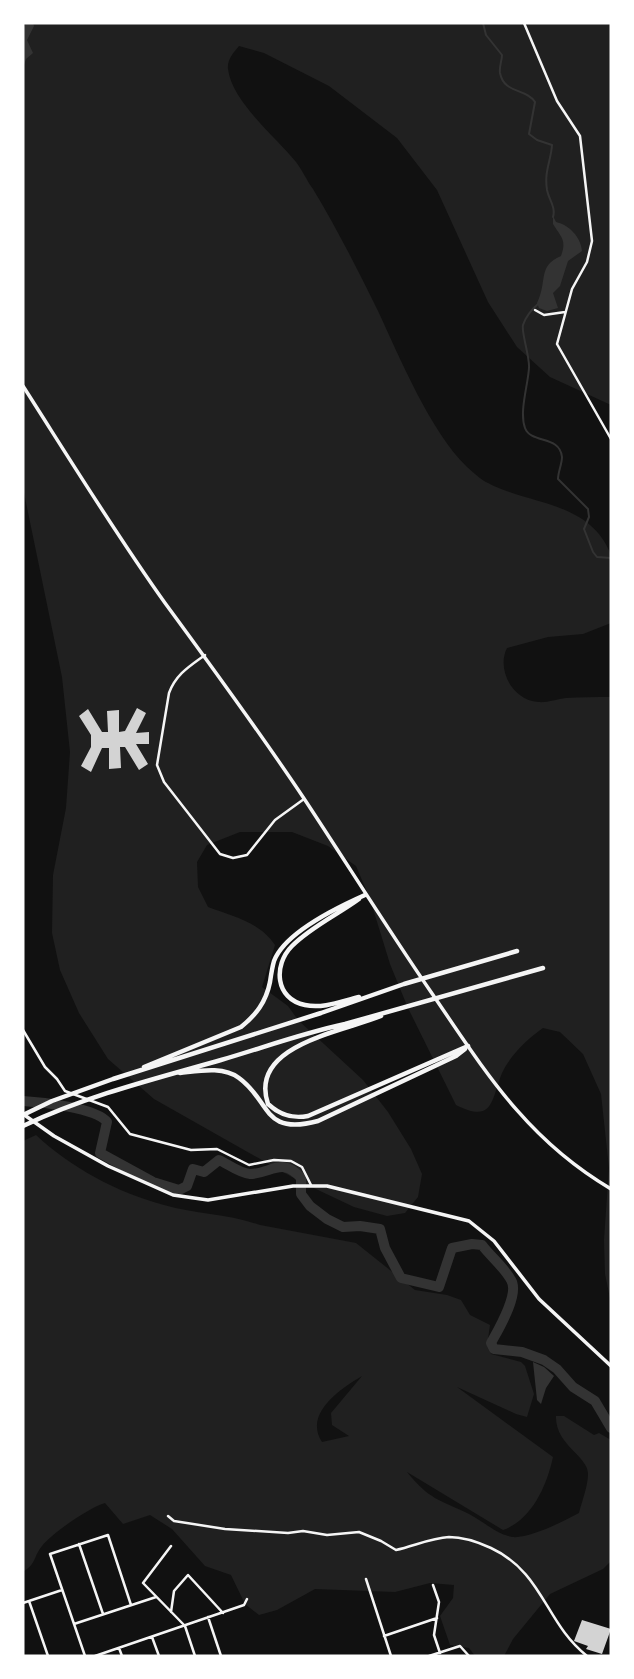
<svg xmlns="http://www.w3.org/2000/svg" width="634" height="1679" font-family="'Space Grotesk',sans-serif">
  <style>
    .green { fill: #202020; fill-rule: evenodd }
    .water { fill: #333 }
    .lines { fill: none; stroke-linecap: round; stroke-linejoin: round }
    .stream { stroke: #333; stroke-width: 2 }
    .river { stroke: #333; stroke-width: 10 }
    .building { fill: #d3d3d3 }
    .minor { stroke: #f5f5f5; stroke-width: 2.5 }
    .tertiary { stroke: #f5f5f5; stroke-width: 3.5 }
    .trunk { stroke: #f5f5f5; stroke-width: 4.5 }
  </style>
  <rect width="100%" height="100%" fill="#111"/>
  <!-- green -->
  <path class="green" d="M 23,23 L 611,23 L 611,405 L 550,377 L 517,347 L 488,302 L 437,190 L 397,138 L 329,86 L 264,53 L 239,46 C 233,53 227,60 228,69 C 232,102 276,137 296,162 C 303,171 307,181 313,189 C 337,229 358,270 378,311 C 400,358 430,431 467,467 C 473,472 481,480 488,483 C 532,506 590,501 611,555 L 611,623 L 583,634 L 548,637 L 507,648 C 496,670 513,700 538,702 C 547,703 557,699 566,698 C 581,697 596,697 611,697 L 611,1303 L 605,1274 L 604,1240 L 609,1168 L 601,1094 L 583,1054 L 560,1032 L 543,1028 C 527,1039 510,1056 502,1073 C 491,1100 494,1124 456,1105 L 408,1008 L 390,964 L 370,899 L 356,866 L 328,846 L 292,832 L 240,832 L 207,845 L 197,862 L 198,887 L 208,907 C 232,916 260,922 275,945 L 262,987 L 288,1006 L 298,1020 L 363,1080 L 388,1112 L 411,1149 L 422,1174 L 418,1197 L 405,1213 L 387,1216 L 354,1207 L 299,1181 L 154,1099 L 108,1059 L 79,1013 L 60,970 L 52,933 L 53,875 L 66,808 L 70,752 L 62,677 L 23,488 Z
    M 36,1135 C 70,1167 118,1193 164,1205 C 196,1214 229,1214 260,1225 L 356,1243 L 415,1290 L 447,1295 L 461,1300 L 470,1315 L 490,1325 L 488,1339 L 491,1354 L 521,1362 L 525,1366 L 534,1394 L 527,1417 L 516,1414 L 457,1387 L 553,1457 C 547,1485 532,1520 503,1530 L 407,1472 C 430,1500 438,1499 469,1514 C 483,1521 496,1534 512,1537 C 529,1539 564,1521 579,1513 C 582,1501 588,1486 588,1474 C 588,1456 555,1445 556,1416 L 564,1416 L 594,1435 L 599,1433 L 611,1440 L 611,1561 L 603,1569 L 550,1594 L 513,1639 L 504,1656 L 475,1656 L 469,1648 L 450,1645 L 440,1616 L 453,1598 L 454,1585 L 430,1583 L 395,1592 L 315,1589 L 277,1610 L 259,1615 L 245,1604 L 231,1575 L 205,1566 L 172,1529 L 150,1515 L 123,1524 L 105,1503 C 90,1507 51,1534 42,1546 C 33,1557 37,1563 23,1572 L 23,1141 ZM 362,1376 L 331,1413 L 332,1425 L 349,1436 L 322,1442 C 303,1413 342,1388 362,1376 Z"/>
  <!-- water -->
  <path class="water" d="M 26,23 L 33,23 L 34,26 L 27,40 L 33,53 L 26,59 L 23,68 L 23,29 Z
    M 553,216 L 556,222 C 569,225 581,237 582,251 L 568,261 L 560,286 L 553,293 L 558,308 L 547,311 L 539,308 L 537,303 C 548,281 537,266 561,256 C 567,240 561,237 553,224 Z
    M 533,1362 L 544,1367 L 554,1376 L 546,1388 L 541,1404 L 537,1400 Z"/>
  <g class="lines">
    <!-- stream -->
    <path class="stream" d="M 483,23 L 486,35 L 502,55 C 502,60 499,67 500,73 C 504,94 526,88 535,102 L 529,134 L 537,140 L 552,145 C 551,161 544,171 547,190 C 549,200 556,207 553,217
      M 539,303 C 532,309 526,316 523,325 C 521,332 530,357 529,368 C 528,385 519,412 525,428 C 531,444 560,435 562,457 C 562,464 558,472 558,479 L 588,509 L 589,517 L 584,529 L 593,552 L 597,557 L 611,558"/>
    <!-- river -->
    <path class="river" d="M 23,1101 C 41,1102 97,1108 107,1122 L 100,1153 L 153,1182 L 179,1190 L 187,1186 L 193,1169 L 204,1172 L 219,1160 C 228,1164 239,1173 250,1174 C 271,1174 282,1156 301,1178 L 301,1194 L 310,1206 L 327,1219 L 343,1227 L 360,1226 L 380,1229 L 385,1248 L 401,1278 L 439,1287 L 452,1248 L 472,1244 L 482,1245 C 491,1257 504,1267 511,1280 C 520,1294 498,1330 491,1343 L 494,1349 L 522,1352 L 544,1360 L 557,1369 L 573,1387 L 595,1401 L 611,1428"/>
  </g>
  <!-- building -->
  <path class="building" d="M 137,708 L 146,713 L 136,733 L 149,732 L 149,744 L 136,744 L 148,764 L 139,770 L 125,747 L 120,747 L 121,768 L 109,769 L 109,748 L 102,748 L 91,772 L 81,766 L 91,747 L 91,735 L 79,716 L 88,709 L 102,732 L 108,732 L 107,711 L 119,710 L 119,732 L 125,731 Z
    M 582,1620 L 611,1629 L 602,1654 L 586,1649 L 588,1646 L 574,1641 Z"/>
  <g class="lines">
    <!-- minor -->
    <path class="minor" d="M 524,23 L 557,101 L 580,136 L 592,241 L 587,262 L 572,289 L 557,344 L 611,439
      M 535,310 L 544,315 L 565,312
      M 205,655 C 190,666 176,674 169,693 L 157,765 L 164,782 L 220,854 L 233,858 L 247,855 L 275,820 L 304,799
      M 23,1030 L 45,1067 L 57,1079 L 65,1091 L 108,1107 L 130,1134 L 191,1150 L 217,1149 L 249,1165 L 274,1160 L 291,1161 L 302,1167 L 311,1185
      M 168,1516 L 174,1521 L 225,1529 L 288,1533 L 303,1531 L 327,1535 L 359,1532 L 381,1541 L 396,1550 C 414,1546 431,1538 449,1537 C 464,1537 478,1542 491,1548 C 544,1573 545,1623 587,1656
      M 79,1544 L 103,1614
      M 171,1546 L 143,1583 L 185,1626 L 195,1656
      M 366,1579 L 391,1656
      M 433,1585 L 439,1602 L 434,1635 L 440,1653
      M 29,1601 L 48,1656
      M 23,1603 L 62,1590
      M 171,1612 L 174,1591 L 188,1575 L 223,1613
      M 208,1617 L 221,1656
      M 74,1624 L 156,1597
      M 384,1636 L 437,1618
      M 152,1637 L 159,1656
      M 119,1648 L 122,1656
      M 85,1656 L 50,1554 L 108,1535 L 131,1605
      M 95,1656 L 244,1605 L 247,1599
      M 429,1656 L 460,1646 L 469,1656"/>
    <!-- tertiary -->
    <path class="tertiary" d="M 23,386 C 69,458 115,533 165,603 C 212,667 259,731 303,797 C 346,862 387,928 431,992 C 485,1071 526,1139 611,1189
      M 23,1114 L 54,1136 L 108,1166 L 173,1195 L 208,1200 L 293,1186 L 327,1186 L 469,1221 L 494,1241 L 539,1299 L 611,1366"/>
    <!-- trunk -->
    <path class="trunk" d="M 359,997 C 342,1001 323,1009 305,1005 C 275,999 273,965 292,946 C 311,927 337,915 359,899
      M 381,1016 C 342,1032 248,1045 268,1104 C 280,1115 292,1119 308,1116 L 468,1046
      M 144,1067 L 241,1027 C 256,1015 266,1002 270,982 C 271,975 272,968 274,961 C 285,932 338,907 365,895
      M 180,1073 C 199,1071 223,1066 239,1078 C 271,1101 262,1136 318,1121 L 456,1056 L 465,1049
      M 23,1115 L 52,1101 L 113,1079 L 321,1013 L 404,984 L 517,951
      M 23,1126 C 86,1096 154,1079 221,1060 C 262,1048 303,1033 345,1024 L 543,968"/>
  </g>
  <!-- border -->
  <rect width="634" height="1679" fill="none" stroke="#ffffff" stroke-width="49"/>
</svg>
